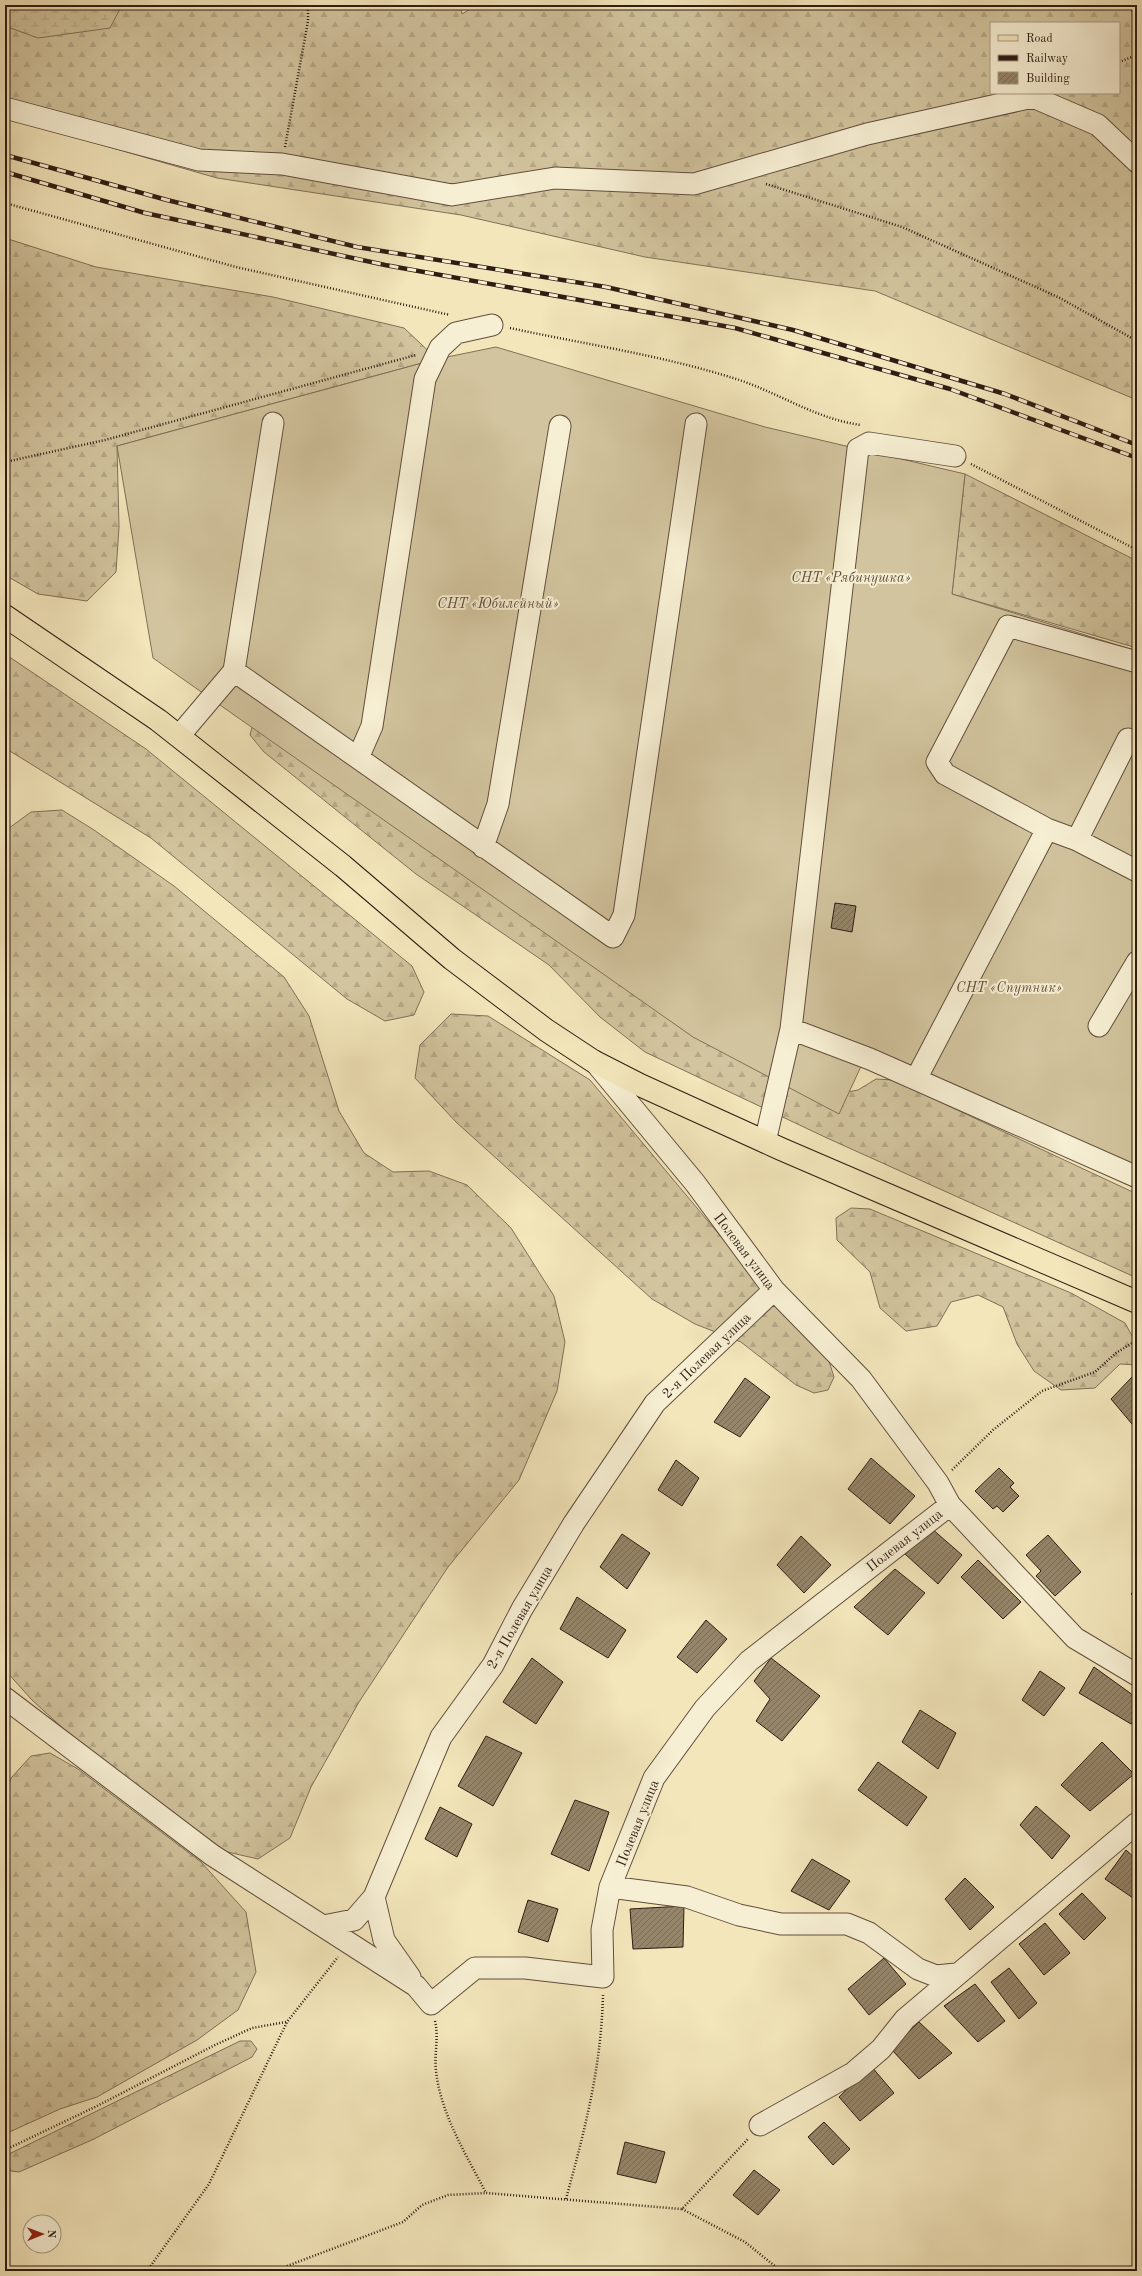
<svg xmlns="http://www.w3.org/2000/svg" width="1142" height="2276" font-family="'Old Standard TT',serif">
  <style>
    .forest { fill: url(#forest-firs); stroke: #817058; fill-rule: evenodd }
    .wetland { fill: url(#wetland-marsh); stroke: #817058 }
    .garden { fill: #d2c49e; stroke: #817058 }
    .building { fill: url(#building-hatch); stroke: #301c13 }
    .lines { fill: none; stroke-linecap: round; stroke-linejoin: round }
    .minor-casing { stroke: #614e3d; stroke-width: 23 }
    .major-casing { stroke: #301c13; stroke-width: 24 }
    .path { stroke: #301c13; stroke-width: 2.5; stroke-dasharray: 1 2; stroke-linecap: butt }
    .minor { stroke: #f7efd3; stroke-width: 21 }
    .major { stroke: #f3e6bb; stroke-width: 22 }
    .rail-casing { stroke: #301c13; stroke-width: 4.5 }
    .rail { stroke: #f7efd3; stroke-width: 3; stroke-dasharray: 9; stroke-linecap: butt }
    .labels { text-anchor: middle; stroke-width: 4; stroke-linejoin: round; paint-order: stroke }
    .park-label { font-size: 14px; font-style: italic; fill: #614e3d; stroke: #f7efd3 }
    .street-label { font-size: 14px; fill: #301c13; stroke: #f7efd3 }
  </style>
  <defs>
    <pattern id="forest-firs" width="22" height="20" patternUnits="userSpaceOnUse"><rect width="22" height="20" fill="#d2c49e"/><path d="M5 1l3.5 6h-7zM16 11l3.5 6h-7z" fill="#b5a887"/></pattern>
    <pattern id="wetland-marsh" width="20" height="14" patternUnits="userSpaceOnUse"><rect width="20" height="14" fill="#d2c49e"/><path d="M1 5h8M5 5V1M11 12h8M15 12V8" fill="none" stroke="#b5a887"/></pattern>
    <pattern id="building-hatch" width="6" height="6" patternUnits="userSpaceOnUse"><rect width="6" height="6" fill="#95856a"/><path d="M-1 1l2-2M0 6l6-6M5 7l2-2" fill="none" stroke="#7a6c56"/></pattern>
  </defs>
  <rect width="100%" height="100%" fill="#f3e6bb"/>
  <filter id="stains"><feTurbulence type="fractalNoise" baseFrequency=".005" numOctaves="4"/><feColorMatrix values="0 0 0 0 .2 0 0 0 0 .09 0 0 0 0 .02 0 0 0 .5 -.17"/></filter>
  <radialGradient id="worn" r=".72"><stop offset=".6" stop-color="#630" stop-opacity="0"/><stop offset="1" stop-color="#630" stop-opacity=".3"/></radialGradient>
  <!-- forest -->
  <path class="forest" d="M 5,5 L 460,5 L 462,14 L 477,5 L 1137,5 L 1137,400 L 875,291 L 645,257 L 461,215 L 217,178 L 5,117 ZM 991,23 L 1119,23 L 1119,93 L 991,93 Z
    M 5,238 L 96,267 L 273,297 L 404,328 L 437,359 L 117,446 L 119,527 L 116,572 L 87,601 L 38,594 L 5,575 Z
    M 965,474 L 1137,561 L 1137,648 L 952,594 Z
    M 5,654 L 146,749 L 412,966 L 424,992 L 414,1015 L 385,1021 L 347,999 L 151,838 L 5,748 Z
    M 254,719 L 837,1094 L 858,1090 L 876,1079 L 893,1080 L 1137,1194 L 1137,1278 L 827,1138 L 645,1052 L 600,1017 L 549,965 L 416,874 L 264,752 L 250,735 Z
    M 62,810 L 94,830 L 174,886 L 284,977 L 309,1016 L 339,1111 L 364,1153 L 393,1172 L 429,1171 L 467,1185 L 511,1228 L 554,1296 L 565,1342 L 557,1391 L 519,1480 L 448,1567 L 359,1702 L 311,1787 L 290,1838 L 258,1859 L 223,1851 L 66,1731 L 32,1700 L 5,1670 L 5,831 L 31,812 Z
    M 451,1014 L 488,1016 L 590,1080 L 763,1287 L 829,1361 L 834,1377 L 828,1390 L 814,1393 L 796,1385 L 741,1342 L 695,1324 L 652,1299 L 456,1122 L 415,1078 L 420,1045 Z
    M 851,1208 L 870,1209 L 1071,1293 L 1125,1323 L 1137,1345 L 1137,1365 L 1120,1364 L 1095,1388 L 1061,1390 L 1034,1371 L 1017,1344 L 1003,1307 L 978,1295 L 951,1302 L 937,1326 L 906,1331 L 880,1308 L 870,1272 L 837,1240 L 836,1218 Z
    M 50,1753 L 78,1769 L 201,1862 L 246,1912 L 256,1972 L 238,2010 L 197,2040 L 97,2097 L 60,2109 L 5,2134 L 5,1794 L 11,1778 L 31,1756 Z
    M 240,2041 L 251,2041 L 257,2049 L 252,2057 L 94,2139 L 19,2172 L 11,2171 L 6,2162 L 9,2154 Z"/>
  <!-- wetland -->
  <path class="wetland" d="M 5,5 L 122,5 L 110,28 L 38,38 L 5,26 Z"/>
  <!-- garden -->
  <path class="garden" d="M 496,347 L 765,427 L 965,474 L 952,594 L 1137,651 L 1137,1189 L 863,1062 L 839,1114 L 693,1037 L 153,658 L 117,446 L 437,359 Z"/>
  <!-- building -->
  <path class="building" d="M 835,903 L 856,906 L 852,932 L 831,928 Z
    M 1132,1377 L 1137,1383 L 1137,1430 L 1111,1399 Z
    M 745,1378 L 770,1397 L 740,1437 L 714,1422 Z
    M 871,1458 L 915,1496 L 890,1524 L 848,1489 Z
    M 676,1460 L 699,1478 L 682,1506 L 658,1490 Z
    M 999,1468 L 1014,1483 L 1010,1487 L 1019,1496 L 1003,1512 L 997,1506 L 993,1509 L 975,1491 Z
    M 931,1528 L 962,1555 L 938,1584 L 905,1554 Z
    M 622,1534 L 650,1553 L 627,1589 L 600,1567 Z
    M 1048,1535 L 1081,1572 L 1055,1596 L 1036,1576 L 1041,1571 L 1026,1555 Z
    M 801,1536 L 831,1565 L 804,1593 L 777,1565 Z
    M 978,1560 L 1021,1602 L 1003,1619 L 961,1577 Z
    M 895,1569 L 925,1593 L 888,1635 L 854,1607 Z
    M 1137,1587 L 1137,1599 L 1131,1594 Z
    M 577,1597 L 626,1630 L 608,1658 L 560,1629 Z
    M 706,1620 L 727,1639 L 697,1673 L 677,1657 Z
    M 532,1658 L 563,1682 L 536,1724 L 503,1702 Z
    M 771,1658 L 820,1696 L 782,1741 L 756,1721 L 770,1699 L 754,1681 Z
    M 1094,1667 L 1137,1698 L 1137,1713 L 1131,1724 L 1079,1693 Z
    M 1040,1671 L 1065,1688 L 1044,1716 L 1022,1700 Z
    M 920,1710 L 956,1733 L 938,1769 L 902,1742 Z
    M 486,1736 L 522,1753 L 493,1806 L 458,1786 Z
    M 1102,1742 L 1134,1774 L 1090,1811 L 1061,1785 Z
    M 878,1762 L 927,1797 L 907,1826 L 858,1790 Z
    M 575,1800 L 609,1812 L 589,1871 L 551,1854 Z
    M 1036,1806 L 1070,1836 L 1052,1859 L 1020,1825 Z
    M 440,1807 L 472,1824 L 457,1857 L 425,1839 Z
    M 1126,1850 L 1137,1860 L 1137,1894 L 1133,1898 L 1105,1879 Z
    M 812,1859 L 850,1881 L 829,1910 L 791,1891 Z
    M 965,1878 L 994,1907 L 970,1930 L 945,1899 Z
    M 1082,1893 L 1106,1918 L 1084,1940 L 1059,1914 Z
    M 528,1900 L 558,1909 L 548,1942 L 518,1932 Z
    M 684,1906 L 683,1947 L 633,1949 L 630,1909 Z
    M 1045,1923 L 1070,1953 L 1044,1975 L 1019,1944 Z
    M 884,1958 L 906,1984 L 869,2015 L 848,1989 Z
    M 1009,1968 L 1037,2003 L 1019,2019 L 991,1982 Z
    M 975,1984 L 1005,2021 L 978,2042 L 944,2006 Z
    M 919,2022 L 952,2053 L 919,2079 L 891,2049 Z
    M 871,2066 L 894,2093 L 860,2121 L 839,2097 Z
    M 824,2122 L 850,2149 L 833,2165 L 808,2137 Z
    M 625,2142 L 665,2152 L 656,2183 L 617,2174 Z
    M 754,2170 L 780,2190 L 758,2215 L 733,2195 Z"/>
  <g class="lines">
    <defs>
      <path id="minor" d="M 5,108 L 199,160 L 282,164 L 452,195 L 555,178 L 694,184 L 867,134 L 1033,97 L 1098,125 L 1137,162
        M 1137,662 L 1008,626 L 937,762 L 945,774 L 1047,829 L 1077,840 L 1137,871
        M 234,671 L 613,937 L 624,915 L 696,424
        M 179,736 L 234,671 L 273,423
        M 358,758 L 372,726 L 425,379 L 440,348 L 456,333 L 492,325
        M 1077,840 L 1128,739
        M 483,847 L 498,804 L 560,426
        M 1099,1026 L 1137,962
        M 791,1029 L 870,1059 L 1137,1177
        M 916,1079 L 1047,829
        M 765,1142 L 791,1029 L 858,449 L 869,443 L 955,456
        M 950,1505 L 1075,1638 L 1137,1675
        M 5,1698 L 212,1855 L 416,1986 L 431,2004 L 475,1968 L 525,1968 L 603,1977 L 602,1930 L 610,1887 L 654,1778 L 705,1708 L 749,1661 L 950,1505 L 938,1483 L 861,1379 L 774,1290 L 695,1183 L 594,1061
        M 610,1887 L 687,1897 L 739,1915 L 781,1924 L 847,1924 L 869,1933 L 918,1969 L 936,1976 L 956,1974
        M 323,1926 L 354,1920 L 374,1897
        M 410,1977 L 384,1940 L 374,1897 L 441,1737 L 493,1665 L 522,1609 L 574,1523 L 655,1403 L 774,1290
        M 760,2125 L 853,2073 L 881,2049 L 905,2019 L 1137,1823"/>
      <path id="major" d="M 5,616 L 158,720 L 343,866 L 452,959 L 546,1030 L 593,1061 L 640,1085 L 781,1149 L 1137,1302"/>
    </defs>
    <!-- minor casing -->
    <use href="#minor" class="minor-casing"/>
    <!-- major casing -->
    <use href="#major" class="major-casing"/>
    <!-- path -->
    <path class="path" d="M 1131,5 L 1137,33
      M 1119,62 L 1137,55
      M 285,147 L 308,21 L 308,5
      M 766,184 L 902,227 L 1058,297 L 1137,341
      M 5,203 L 236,267 L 450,315
      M 510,328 C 584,344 660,355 733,378 C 776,391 815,419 861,425
      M 5,462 L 105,440 L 416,355
      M 971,464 L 1137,550
      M 952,1470 L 993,1430 L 1042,1391 L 1095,1372 L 1116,1353 L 1137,1340
      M 435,2021 C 439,2038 434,2054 436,2071 C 441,2115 466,2154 486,2193 L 682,2209 L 748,2139
      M 5,2150 L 97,2106 L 213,2046 L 252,2028 L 286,2022
      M 566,2199 C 585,2129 601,2069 603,1995
      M 682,2209 L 745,2242 L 781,2271
      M 287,2266 L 403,2222 L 422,2205 L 448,2195 L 486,2193
      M 147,2271 L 209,2184 L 287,2022 L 338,1957"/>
    <!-- minor -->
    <use href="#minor" class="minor"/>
    <!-- major -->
    <use href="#major" class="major"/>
    <defs>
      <path id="rail" d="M 5,155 L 167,200 L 357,247 L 606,287 L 793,330 L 1005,394 L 1137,445
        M 5,172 L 145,213 L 385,265 L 735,328 L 950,389 L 1137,458"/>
    </defs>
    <!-- rail casing -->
    <use href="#rail" class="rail-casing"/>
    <!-- rail -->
    <use href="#rail" class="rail"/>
  </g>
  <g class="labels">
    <!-- park labels -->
    <g class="park-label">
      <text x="851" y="582">СНТ «Рябинушка»</text>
      <text x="498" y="608">СНТ «Юбилейный»</text>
      <text x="1009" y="992">СНТ «Спутник»</text>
    </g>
    <!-- street labels -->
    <g class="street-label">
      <text transform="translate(745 1251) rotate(53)" y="5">Полевая улица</text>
      <text transform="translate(706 1355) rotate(-44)" y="5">2-я Полевая улица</text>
      <text transform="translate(904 1540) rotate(-38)" y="5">Полевая улица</text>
      <text transform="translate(519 1617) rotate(-60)" y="5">2-я Полевая улица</text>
      <text transform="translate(637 1823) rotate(-68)" y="5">Полевая улица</text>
    </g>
  </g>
  <!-- margin -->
  <rect width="1142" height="2276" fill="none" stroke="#f3e6bb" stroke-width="20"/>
  <rect x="6" y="6" width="1130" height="2264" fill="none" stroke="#301c13" stroke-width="2"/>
  <rect x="10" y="10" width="1122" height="2256" fill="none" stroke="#301c13"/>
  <!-- legend -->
  <rect x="990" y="22" width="130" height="72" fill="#f7efd3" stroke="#a79b86"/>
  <rect x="998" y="35" width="20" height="6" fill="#f3e6bb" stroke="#a79b86"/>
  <text x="1026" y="42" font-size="12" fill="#301c13">Road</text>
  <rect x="998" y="55" width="20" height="6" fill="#301c13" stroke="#a79b86"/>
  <text x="1026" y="62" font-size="12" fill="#301c13">Railway</text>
  <rect x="998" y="72" width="20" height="12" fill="url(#building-hatch)" stroke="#a79b86"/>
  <text x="1026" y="82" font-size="12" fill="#301c13">Building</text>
  <!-- north arrow -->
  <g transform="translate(42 2234) rotate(89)"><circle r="19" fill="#f7efd3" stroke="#a79b86"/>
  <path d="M0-3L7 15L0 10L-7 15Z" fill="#8f2418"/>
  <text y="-6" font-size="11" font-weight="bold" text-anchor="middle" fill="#301c13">N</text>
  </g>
  <rect width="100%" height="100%" filter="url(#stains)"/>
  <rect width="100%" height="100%" fill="url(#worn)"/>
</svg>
